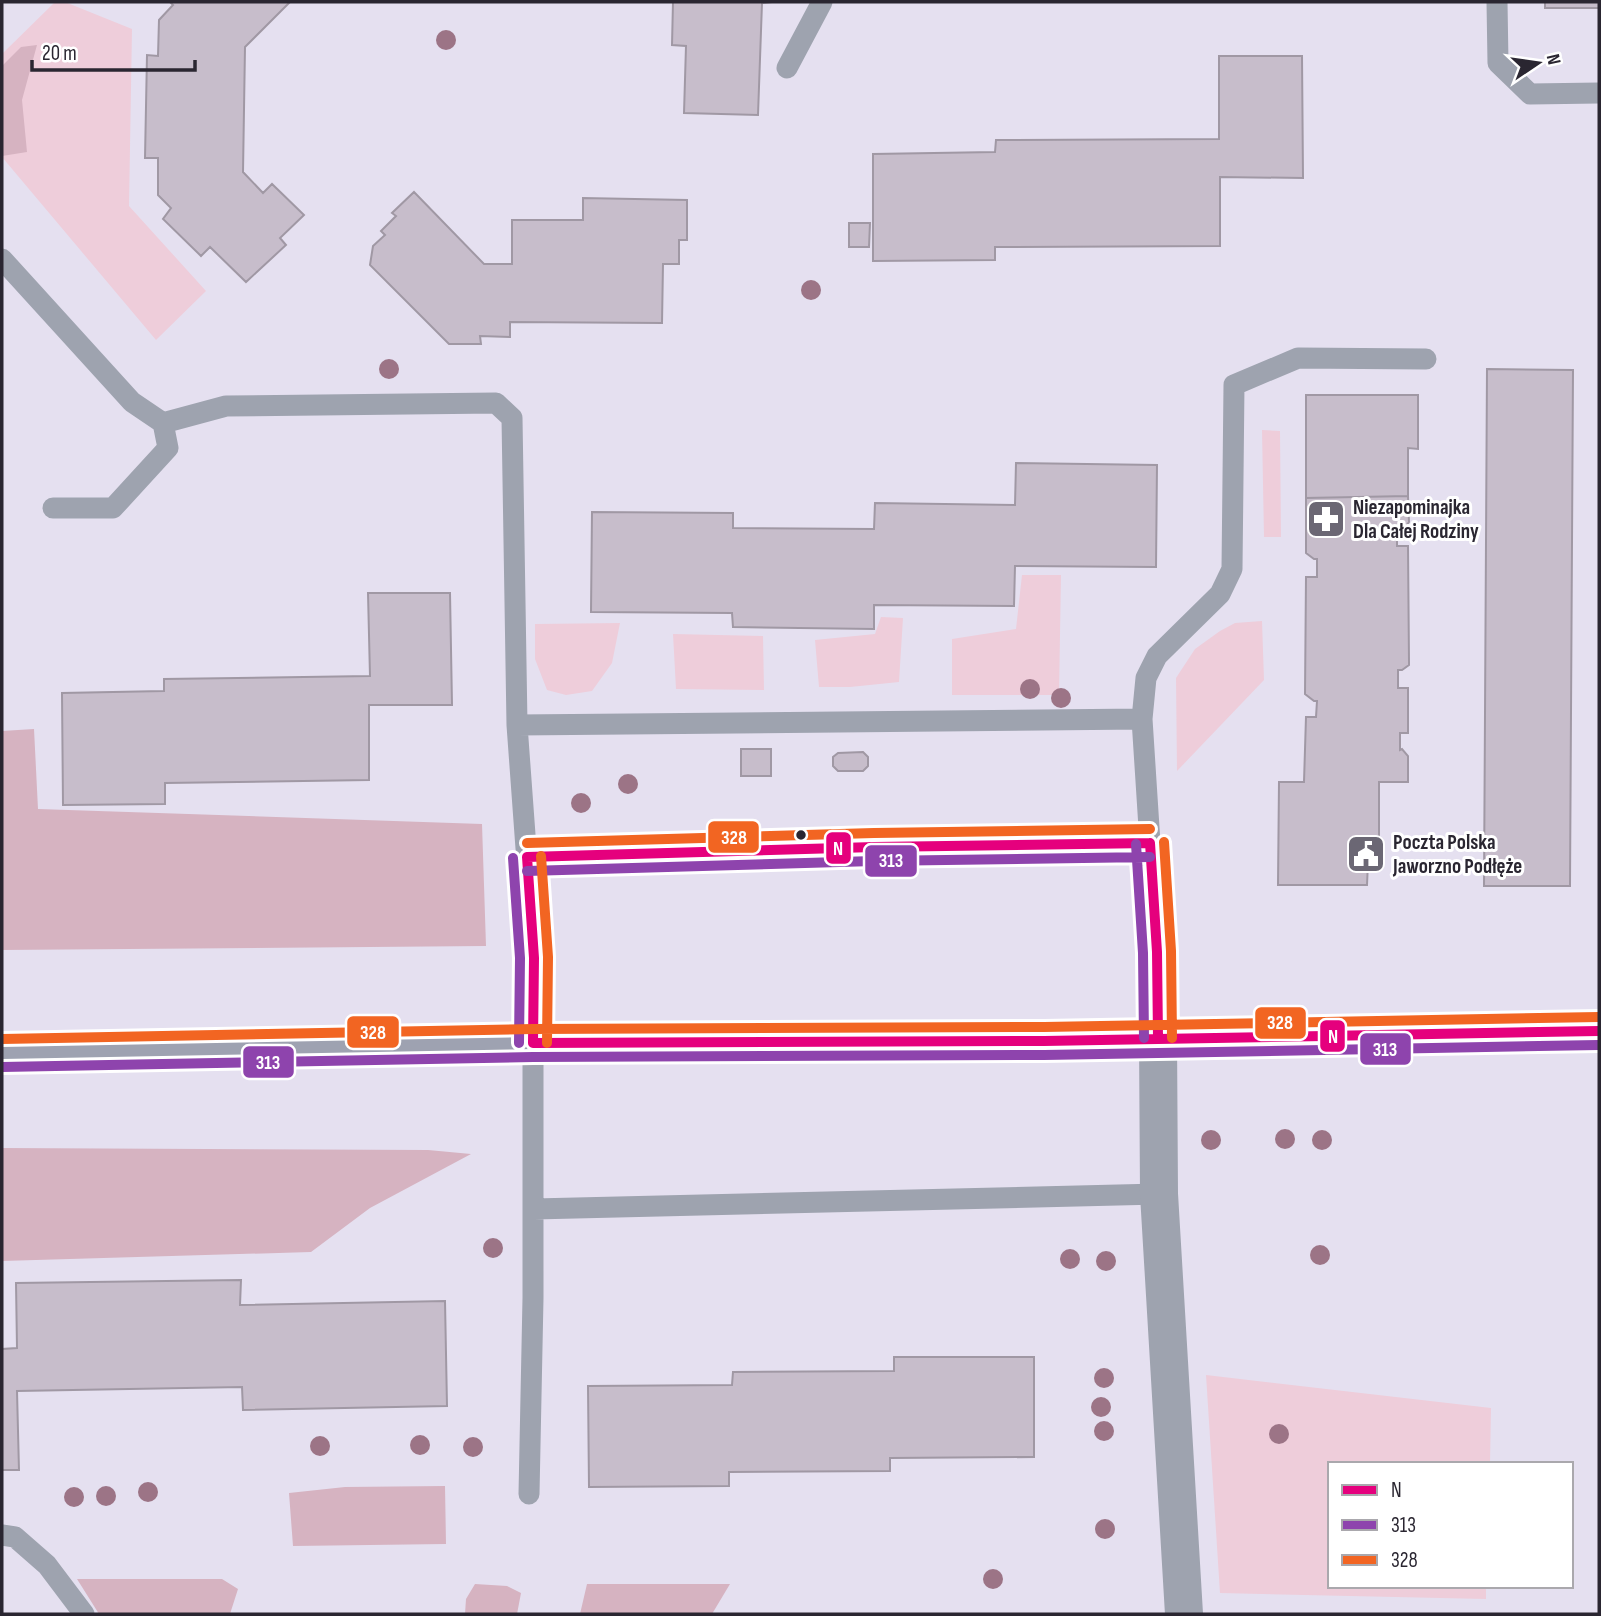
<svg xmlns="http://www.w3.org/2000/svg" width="1601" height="1616" font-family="'Sofia Sans Condensed',sans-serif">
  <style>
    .green { fill: #eecdda }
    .forest { fill: #d6b3c1 }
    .building { fill: #c7bdcb; stroke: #a098a4; stroke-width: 2 }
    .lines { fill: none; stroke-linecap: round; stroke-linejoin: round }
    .lane { stroke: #9ea3af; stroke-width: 21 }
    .street { stroke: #9ea3af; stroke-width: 38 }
    .secondary { stroke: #9ea2b1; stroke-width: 38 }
    .bus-1-casing { stroke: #fff; stroke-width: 16 }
    .bus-2-casing { stroke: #fff; stroke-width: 16 }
    .bus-3-casing { stroke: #fff; stroke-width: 16 }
    .bus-1 { stroke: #e5007d; stroke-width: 10 }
    .bus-2 { stroke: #8e44ad; stroke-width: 10 }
    .bus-3 { stroke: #f26522; stroke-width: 10 }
    .tree { fill: #9c7486 }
    .bus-dot { fill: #2a2631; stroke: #fff; stroke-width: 2.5 }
    .labels { text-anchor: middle; stroke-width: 6; stroke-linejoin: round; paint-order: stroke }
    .poi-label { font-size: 21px; font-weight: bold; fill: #2a2631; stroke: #fff; text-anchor: start }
    .line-badge { stroke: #fff; stroke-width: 2.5 }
    .badge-label { font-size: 19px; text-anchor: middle; font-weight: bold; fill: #fff }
  </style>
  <rect width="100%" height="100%" fill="#e5e0f0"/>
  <!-- green -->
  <path class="green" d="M 55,2 L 65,2 L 132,29 L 129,206 L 206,291 L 156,340 L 2,157 L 2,54 Z
    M 1262,430 L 1280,431 L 1281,537 L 1264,537 Z
    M 1022,575 L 1061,575 L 1059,695 L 952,695 L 952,639 L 1016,629 Z
    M 881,617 L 903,618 L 899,682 L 850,687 L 819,687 L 815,640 L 875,634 Z
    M 1262,621 L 1264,680 L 1177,771 L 1176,678 L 1195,649 L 1220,631 L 1235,623 Z
    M 620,623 L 612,663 L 592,691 L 566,695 L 547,690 L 535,659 L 535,624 Z
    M 673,634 L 763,636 L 764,690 L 676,689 Z
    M 1206,1375 L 1491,1408 L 1490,1464 L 1330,1464 L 1330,1586 L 1486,1586 L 1486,1599 L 1220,1593 Z"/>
  <!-- forest -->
  <path class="forest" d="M 37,45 L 22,100 L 27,152 L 2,156 L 2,66 L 21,47 Z
    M 34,729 L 38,809 L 482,824 L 486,946 L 2,950 L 2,731 Z
    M 2,1148 L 428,1150 L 471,1154 L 370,1208 L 311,1252 L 2,1261 Z
    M 445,1486 L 446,1544 L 293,1546 L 289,1493 L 345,1487 Z
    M 77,1579 L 222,1579 L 238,1589 L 230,1614 L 99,1614 Z
    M 475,1584 L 507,1586 L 521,1593 L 517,1614 L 465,1614 L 466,1599 Z
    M 587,1584 L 730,1584 L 712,1614 L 580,1614 Z"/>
  <!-- building -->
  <path class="building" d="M 170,2 L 290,2 L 245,47 L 243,172 L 263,193 L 272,184 L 304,215 L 280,238 L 286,245 L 246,282 L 210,247 L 201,256 L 163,219 L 171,208 L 158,195 L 158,158 L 145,158 L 147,55 L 158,56 L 159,20 L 173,5 Z
    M 673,2 L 772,2 L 762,3 L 758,115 L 684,113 L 686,46 L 672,45 Z
    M 1545,2 L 1599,2 L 1599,8 L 1545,8 Z
    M 1219,56 L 1302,56 L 1303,178 L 1220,177 L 1220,246 L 995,247 L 995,260 L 873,261 L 873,154 L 995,152 L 996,140 L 1219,139 Z
    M 414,192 L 484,264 L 512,264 L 512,220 L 583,220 L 583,198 L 687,200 L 687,240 L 679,240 L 679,264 L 663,264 L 662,323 L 510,322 L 510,337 L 480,336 L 481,344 L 449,344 L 370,265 L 373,246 L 385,235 L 381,231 L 396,216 L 392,213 Z
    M 849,223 L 870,223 L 869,247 L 849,247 Z
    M 1487,369 L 1573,370 L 1570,886 L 1484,886 Z
    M 1306,395 L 1418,395 L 1418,449 L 1408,448 L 1408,496 L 1306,498 Z
    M 1016,463 L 1157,465 L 1156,567 L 1015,566 L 1014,606 L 874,605 L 874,629 L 733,627 L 732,613 L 591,612 L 592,512 L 733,513 L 733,528 L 874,529 L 875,503 L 1015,505 Z
    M 1408,496 L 1409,522 L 1404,529 L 1397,528 L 1397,546 L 1408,546 L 1409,662 L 1409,665 L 1402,670 L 1398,670 L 1398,688 L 1408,688 L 1408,733 L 1400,733 L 1400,750 L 1402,749 L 1408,756 L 1408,782 L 1379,782 L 1379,862 L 1368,862 L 1367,885 L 1278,885 L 1279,782 L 1304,782 L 1306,717 L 1316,717 L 1317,701 L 1314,701 L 1305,694 L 1306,577 L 1317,577 L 1317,559 L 1314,559 L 1306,553 L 1306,498 Z
    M 368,593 L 450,593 L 452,705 L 369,705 L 369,780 L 165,783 L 165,804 L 63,805 L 62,693 L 164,691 L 164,679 L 370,676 Z
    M 741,749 L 771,749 L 771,776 L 741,776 Z
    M 863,752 L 868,757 L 868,766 L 863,771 L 838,771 L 833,766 L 833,757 L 838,753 Z
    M 241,1280 L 240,1305 L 445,1301 L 447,1406 L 243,1410 L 242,1387 L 17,1391 L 19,1470 L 2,1470 L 2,1349 L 17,1348 L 16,1283 Z
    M 894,1357 L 1034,1357 L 1034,1457 L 890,1458 L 890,1471 L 729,1472 L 729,1486 L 589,1487 L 588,1386 L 732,1385 L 733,1372 L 894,1371 Z"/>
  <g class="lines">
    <!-- lane -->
    <path class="lane" d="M 1497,2 L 1498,63 L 1530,94 L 1599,93
      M 787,68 L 822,2
      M 2,259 L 132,402 L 163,423 L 226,406 L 496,403 L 512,418 L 517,725
      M 53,508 L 113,508 L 168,448 L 163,423
      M 527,857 L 874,847 L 1150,843
      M 1158,1038 L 1157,952 L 1142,719 L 1146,678 L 1157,656 L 1220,594 L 1232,569 L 1234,385 L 1298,358 L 1426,359
      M 534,1209 L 1159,1194
      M 529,1494 L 533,1298 L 533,1043 L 534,958 L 517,725 L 1142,719
      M 2,1535 L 15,1537 L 47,1565 L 84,1614"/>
    <!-- street -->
    <path class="street" d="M 1158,1038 L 1159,1194 L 1184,1614"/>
    <!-- secondary -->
    <path class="secondary" d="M 2,1053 L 533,1043 L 1044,1041 L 1599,1031"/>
    <defs>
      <path id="bus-1" d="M 1150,843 L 1157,952 L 1158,1038
        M 527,857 L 874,847 L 1150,843
        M 527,857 L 534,958 L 533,1043
        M 533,1043 L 1044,1041 L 1599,1031"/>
      <path id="bus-2" d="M 1136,844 L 1143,953 L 1144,1038
        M 513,858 L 520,958 L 519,1043
        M 527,871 L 874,861 L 1150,857
        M 2,1067 L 533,1057 L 1044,1055 L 1599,1045"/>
      <path id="bus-3" d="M 1164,842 L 1171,951 L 1172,1038
        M 527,843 L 874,833 L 1150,829
        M 541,856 L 548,957 L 547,1043
        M 2,1039 L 533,1029 L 1044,1027 L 1599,1017"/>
    </defs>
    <!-- bus-1 casing -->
    <use href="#bus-1" class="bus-1-casing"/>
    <!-- bus-2 casing -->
    <use href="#bus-2" class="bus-2-casing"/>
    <!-- bus-3 casing -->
    <use href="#bus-3" class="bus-3-casing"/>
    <!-- bus-1 -->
    <use href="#bus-1" class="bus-1"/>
    <!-- bus-2 -->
    <use href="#bus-2" class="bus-2"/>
    <!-- bus-3 -->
    <use href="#bus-3" class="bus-3"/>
  </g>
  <!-- trees -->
  <g class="tree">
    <circle cx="446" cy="40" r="10"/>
    <circle cx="811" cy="290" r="10"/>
    <circle cx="389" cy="369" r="10"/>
    <circle cx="1030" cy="689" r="10"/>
    <circle cx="1061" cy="698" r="10"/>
    <circle cx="628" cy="784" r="10"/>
    <circle cx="581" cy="803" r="10"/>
    <circle cx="1285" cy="1139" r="10"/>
    <circle cx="1211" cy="1140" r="10"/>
    <circle cx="1322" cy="1140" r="10"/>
    <circle cx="493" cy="1248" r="10"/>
    <circle cx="1320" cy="1255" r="10"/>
    <circle cx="1070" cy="1259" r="10"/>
    <circle cx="1106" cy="1261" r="10"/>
    <circle cx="1104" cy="1378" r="10"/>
    <circle cx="1101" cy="1407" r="10"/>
    <circle cx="1104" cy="1431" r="10"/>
    <circle cx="1279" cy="1434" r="10"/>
    <circle cx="420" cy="1445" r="10"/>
    <circle cx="320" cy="1446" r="10"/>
    <circle cx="473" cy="1447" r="10"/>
    <circle cx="148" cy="1492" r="10"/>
    <circle cx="106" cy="1496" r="10"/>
    <circle cx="74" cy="1497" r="10"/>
    <circle cx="1105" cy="1529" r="10"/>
    <circle cx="993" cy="1579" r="10"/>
  </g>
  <!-- icons -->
  <defs>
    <symbol id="pharmacy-square" viewBox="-11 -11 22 22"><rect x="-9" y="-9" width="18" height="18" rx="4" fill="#6b6774" stroke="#fff"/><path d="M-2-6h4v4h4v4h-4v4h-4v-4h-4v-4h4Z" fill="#fff"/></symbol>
    <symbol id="civic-square" viewBox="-11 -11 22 22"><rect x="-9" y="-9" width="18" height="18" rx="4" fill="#6b6774" stroke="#fff"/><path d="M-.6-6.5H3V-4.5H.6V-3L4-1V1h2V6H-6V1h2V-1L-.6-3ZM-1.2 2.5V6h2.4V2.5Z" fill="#fff"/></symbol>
  </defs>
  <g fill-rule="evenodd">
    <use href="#pharmacy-square" x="1304" y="497" width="44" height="44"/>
    <use href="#civic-square" x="1344" y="832" width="44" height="44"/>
  </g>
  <!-- markers -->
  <circle class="bus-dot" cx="801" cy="835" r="6"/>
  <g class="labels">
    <!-- poi labels -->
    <g class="poi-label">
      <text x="1353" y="514">Niezapominajka<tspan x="1353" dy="24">Dla Całej Rodziny</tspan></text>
      <text x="1393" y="849">Poczta Polska<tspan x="1393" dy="24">Jaworzno Podłęże</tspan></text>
    </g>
  </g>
  <g class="line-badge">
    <rect x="707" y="820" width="53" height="34" rx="7" fill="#f26522"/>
    <rect x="825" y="831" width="27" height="34" rx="7" fill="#e5007d"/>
    <rect x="864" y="844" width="54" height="34" rx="7" fill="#8e44ad"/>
    <rect x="1254" y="1006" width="53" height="34" rx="7" fill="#f26522"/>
    <rect x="346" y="1015" width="54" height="34" rx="7" fill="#f26522"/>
    <rect x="1319" y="1019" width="27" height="34" rx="7" fill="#e5007d"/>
    <rect x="1359" y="1032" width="53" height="34" rx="7" fill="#8e44ad"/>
    <rect x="242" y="1045" width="53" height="34" rx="7" fill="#8e44ad"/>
  </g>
  <g class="badge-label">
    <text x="734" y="844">328</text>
    <text x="838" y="855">N</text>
    <text x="891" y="867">313</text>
    <text x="1280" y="1029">328</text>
    <text x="373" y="1039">328</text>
    <text x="1333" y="1043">N</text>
    <text x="1385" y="1056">313</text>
    <text x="268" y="1069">313</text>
  </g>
  <!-- border -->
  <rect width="1601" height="1616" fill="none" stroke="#2a2631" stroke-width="7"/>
  <!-- legend -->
  <rect x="1328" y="1462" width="245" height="126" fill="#ffffff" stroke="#aaa8ad" stroke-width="2"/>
  <rect x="1342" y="1485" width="35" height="10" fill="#e5007d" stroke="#aaa8ad" stroke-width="2"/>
  <text x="1391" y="1497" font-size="21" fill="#2a2631">N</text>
  <rect x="1342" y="1520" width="35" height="10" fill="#8e44ad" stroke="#aaa8ad" stroke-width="2"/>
  <text x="1391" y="1532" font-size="21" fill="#2a2631">313</text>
  <rect x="1342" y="1555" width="35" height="10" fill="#f26522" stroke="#aaa8ad" stroke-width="2"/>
  <text x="1391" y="1567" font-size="21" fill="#2a2631">328</text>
  <!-- north arrow -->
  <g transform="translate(1538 63) rotate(77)" stroke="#ffffff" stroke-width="5" paint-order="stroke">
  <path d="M0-5L12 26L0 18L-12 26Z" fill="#2a2631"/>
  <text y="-10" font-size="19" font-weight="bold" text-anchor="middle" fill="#2a2631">N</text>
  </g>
  <!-- scale -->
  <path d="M32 60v10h163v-10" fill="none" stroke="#2a2631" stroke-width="3.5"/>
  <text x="42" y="60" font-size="21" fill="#2a2631" stroke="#ffffff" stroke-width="5" paint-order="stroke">20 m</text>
</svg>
